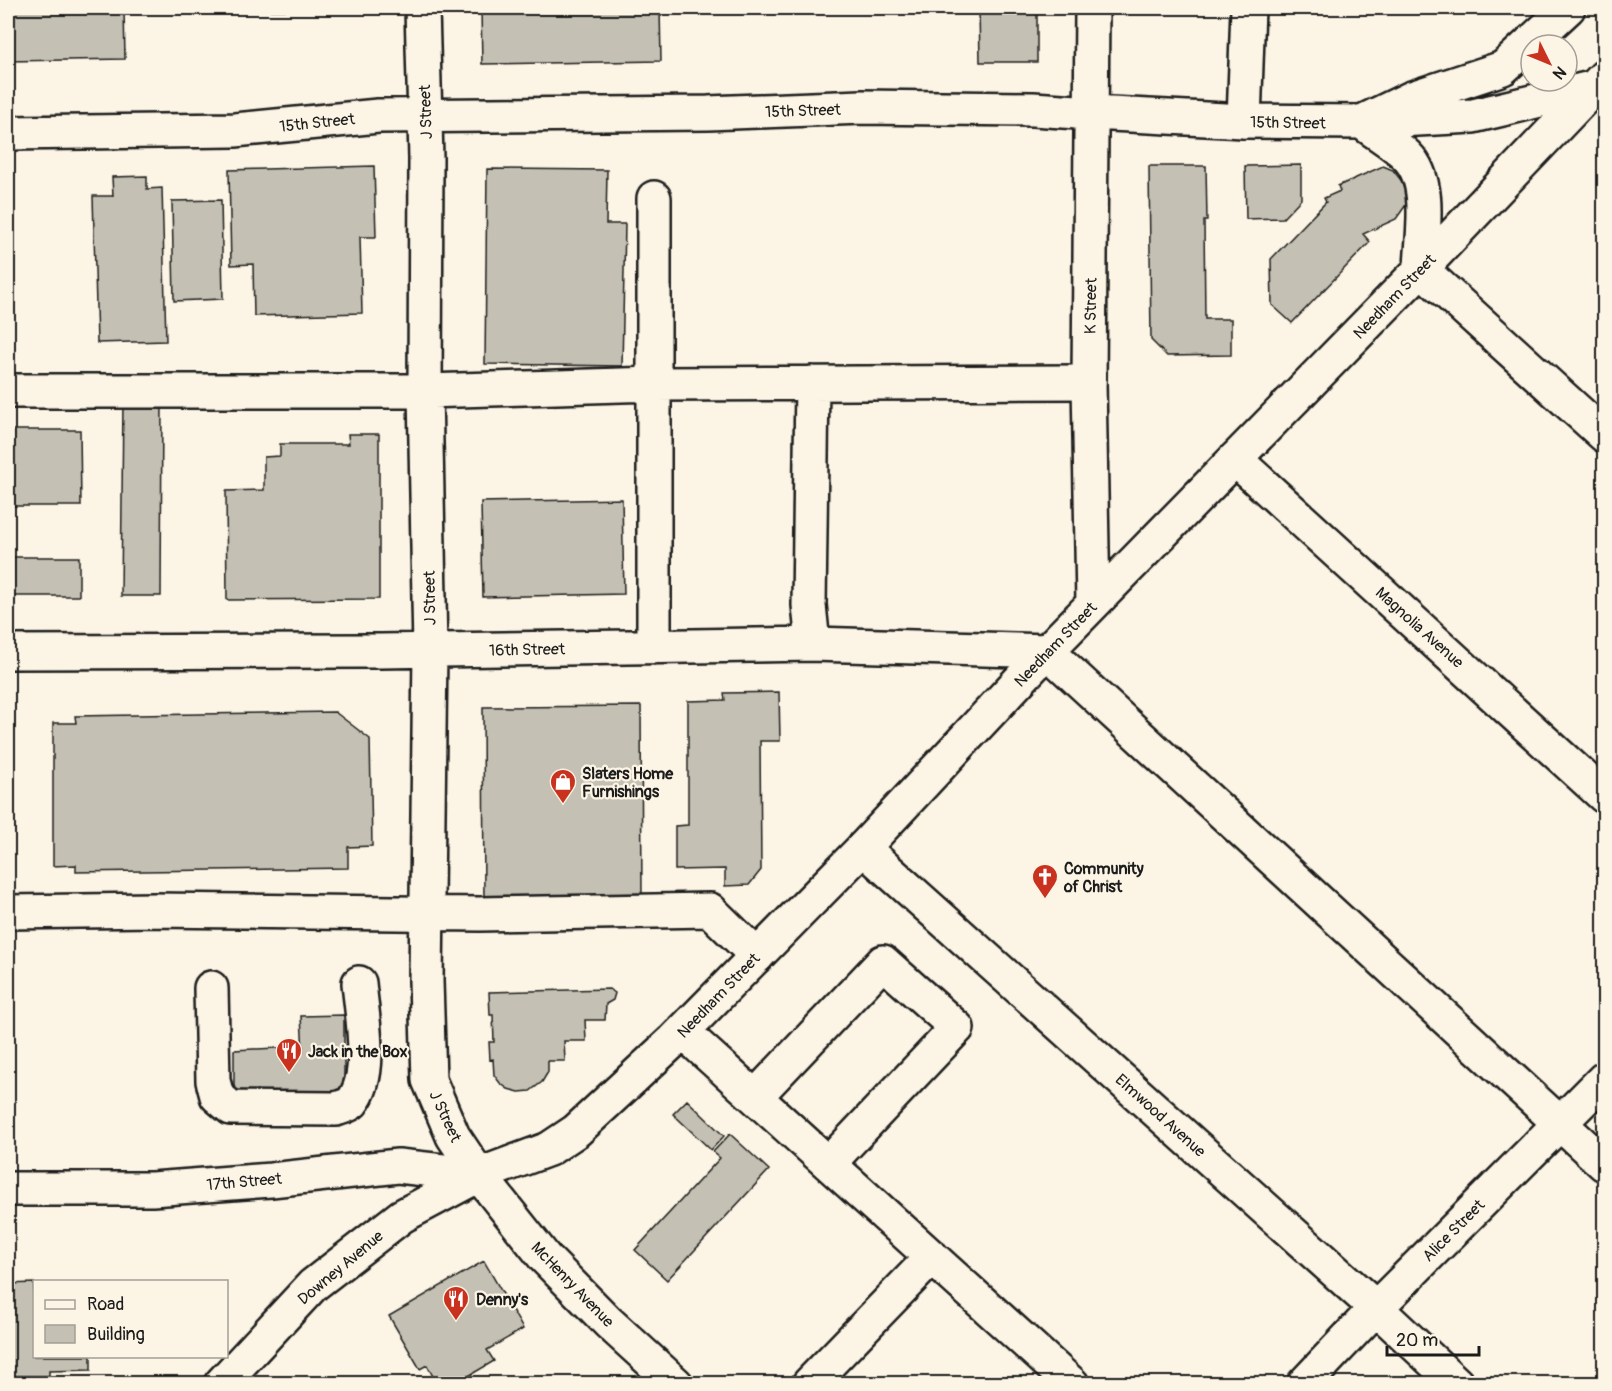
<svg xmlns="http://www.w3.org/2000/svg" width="1612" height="1391" font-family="Pangolin,sans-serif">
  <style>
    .building { fill: #c4c0b3; stroke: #1c1c1c; stroke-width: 1.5 }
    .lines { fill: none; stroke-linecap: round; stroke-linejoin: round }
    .minor-casing { stroke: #1c1c1c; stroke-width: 38 }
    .major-casing { stroke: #1c1c1c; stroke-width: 38 }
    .minor { stroke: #fcf5e5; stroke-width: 33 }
    .major { stroke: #fcf5e5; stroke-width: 33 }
    .labels { text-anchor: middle; stroke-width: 4.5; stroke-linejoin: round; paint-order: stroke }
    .street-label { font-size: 16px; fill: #1c1c1c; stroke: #fcf5e5 }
    .poi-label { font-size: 16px; font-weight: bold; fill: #1c1c1c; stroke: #fcf5e5; text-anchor: start }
  </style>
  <rect width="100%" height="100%" fill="#fcf5e5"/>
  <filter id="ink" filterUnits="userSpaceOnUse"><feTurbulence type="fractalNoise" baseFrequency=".0167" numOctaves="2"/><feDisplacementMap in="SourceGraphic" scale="12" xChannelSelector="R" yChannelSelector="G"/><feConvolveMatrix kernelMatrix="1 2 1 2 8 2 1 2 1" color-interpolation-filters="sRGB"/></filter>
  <g filter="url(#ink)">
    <!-- building -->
    <path class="building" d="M 8,8 L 124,8 L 125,59 L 8,61 Z
      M 236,8 L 370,8 L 370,9 L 236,10 Z
      M 481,8 L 660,8 L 661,61 L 482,64 Z
      M 979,8 L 1037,8 L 1037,62 L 980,62 Z
      M 1301,165 L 1301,199 L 1283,218 L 1246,219 L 1245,166 Z
      M 374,166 L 376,237 L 360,237 L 362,313 L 254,316 L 253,264 L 231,265 L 229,170 Z
      M 1149,166 L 1206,166 L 1207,221 L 1204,221 L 1205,319 L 1231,319 L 1231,355 L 1167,356 L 1151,340 Z
      M 1383,166 L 1393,170 L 1404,184 L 1408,202 L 1396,219 L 1363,234 L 1370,242 L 1292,323 L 1272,305 L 1271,259 L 1326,202 L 1324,198 L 1340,191 L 1338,186 Z
      M 487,169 L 607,170 L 606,224 L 625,224 L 622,366 L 485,364 Z
      M 147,176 L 147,189 L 162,188 L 166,341 L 97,343 L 93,196 L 113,196 L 112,177 Z
      M 221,200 L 223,299 L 174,301 L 172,201 Z
      M 162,400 L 161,596 L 121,596 L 123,401 Z
      M 8,430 L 80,430 L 81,506 L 8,506 Z
      M 348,434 L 379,434 L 379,599 L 227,600 L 226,491 L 264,490 L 264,457 L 280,456 L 280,444 L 349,444 Z
      M 622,499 L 624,594 L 483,597 L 481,502 Z
      M 8,557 L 79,557 L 79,596 L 8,596 Z
      M 779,692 L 780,741 L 760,741 L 761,870 L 749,885 L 725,886 L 725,869 L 675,870 L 675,826 L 688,825 L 688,701 L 725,700 L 724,693 Z
      M 641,706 L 642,903 L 484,905 L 483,707 Z
      M 335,712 L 370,739 L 372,846 L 348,847 L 348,868 L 76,872 L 76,865 L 53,866 L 53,723 L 76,723 L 75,716 Z
      M 609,989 L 615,993 L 613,1000 L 606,1004 L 605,1020 L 585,1020 L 586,1041 L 564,1041 L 565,1061 L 548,1061 L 548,1072 L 542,1082 L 530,1091 L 519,1092 L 508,1089 L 500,1083 L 494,1075 L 493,1059 L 490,1060 L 489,1042 L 494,1042 L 493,1015 L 490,1015 L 489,992 Z
      M 344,1015 L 344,1099 L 234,1097 L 234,1050 L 297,1047 L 296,1052 L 303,1052 L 301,1016 Z
      M 687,1100 L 724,1136 L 711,1150 L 673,1114 Z
      M 730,1134 L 769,1170 L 667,1280 L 635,1250 L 720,1158 L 713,1152 Z
      M 484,1261 L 523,1329 L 487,1350 L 494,1361 L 455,1384 L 437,1384 L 427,1365 L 420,1369 L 389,1316 Z
      M 34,1283 L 34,1356 L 91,1356 L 91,1370 L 49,1371 L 49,1376 L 8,1376 L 8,1284 Z"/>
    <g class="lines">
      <defs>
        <path id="minor" d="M 422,8 L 426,159 L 425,391 L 430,650 L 426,981 L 429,1080 L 453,1136 L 479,1175
          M 1244,121 L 1248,8
          M 8,133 L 235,130 L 378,116 L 708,113 L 862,107 L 1033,109 L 1092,113
          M 654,198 L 654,647
          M 1421,269 L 1604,435
          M 812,383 L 809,605 L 813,644
          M 8,391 L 425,391 L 654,384 L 1089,382
          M 1235,459 L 1604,796
          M 8,652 L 381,651 L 813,644 L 1047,651 L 1604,1164
          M 863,848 L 1376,1308 L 1457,1384
          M 8,912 L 154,910 L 480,914 L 710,910 L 757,956
          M 211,988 L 213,1081 L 217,1096 L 231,1108 L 336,1109 C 341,1107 348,1106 352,1102 C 374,1075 362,1016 359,983
          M 683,1032 L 1072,1384
          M 755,1097 L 883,962 L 957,1028 L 829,1163
          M 809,1384 L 932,1257
          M 1304,1384 L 1376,1308 L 1604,1079"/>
        <path id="major" d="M 1092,8 L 1089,382 L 1093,604
          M 1092,113 L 1244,121 L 1362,122 L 1473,116 L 1595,87
          M 1421,269 C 1422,235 1433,182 1407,156 C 1394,143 1376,133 1362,122 L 1412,98 L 1503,68 L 1568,8
          M 479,1175 L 545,1258 L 608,1322 L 676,1384
          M 8,1189 L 152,1189 L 271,1180 L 398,1166 L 479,1175
          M 221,1384 L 313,1285 L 402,1216 L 479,1175 L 549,1149 L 576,1131 L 673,1041 L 863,848 L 1047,651 L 1421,269 L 1604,77"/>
      </defs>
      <!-- minor casing -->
      <use href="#minor" class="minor-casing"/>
      <!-- major casing -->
      <use href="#major" class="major-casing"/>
      <!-- minor -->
      <use href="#minor" class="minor"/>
      <!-- major -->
      <use href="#major" class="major"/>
    </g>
  </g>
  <!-- icons -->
  <defs>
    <symbol id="shop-pin" viewBox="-11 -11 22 30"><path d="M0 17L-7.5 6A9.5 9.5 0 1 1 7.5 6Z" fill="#c8321e" stroke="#fcf5e5"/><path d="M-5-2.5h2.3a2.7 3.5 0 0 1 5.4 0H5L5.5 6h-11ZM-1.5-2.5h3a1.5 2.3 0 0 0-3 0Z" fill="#fff"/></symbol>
    <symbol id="church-pin" viewBox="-11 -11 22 30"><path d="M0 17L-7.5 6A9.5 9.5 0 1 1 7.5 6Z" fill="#c8321e" stroke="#fcf5e5"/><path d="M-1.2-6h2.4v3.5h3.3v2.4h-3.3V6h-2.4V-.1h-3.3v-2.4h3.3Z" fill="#fff"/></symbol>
    <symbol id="restaurant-pin" viewBox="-11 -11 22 30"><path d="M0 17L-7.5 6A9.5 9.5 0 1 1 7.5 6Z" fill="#c8321e" stroke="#fcf5e5"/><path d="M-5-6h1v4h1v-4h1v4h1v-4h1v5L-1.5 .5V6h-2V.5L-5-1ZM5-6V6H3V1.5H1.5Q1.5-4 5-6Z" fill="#fff"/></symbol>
  </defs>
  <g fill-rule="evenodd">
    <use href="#shop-pin" x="548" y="767" width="30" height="40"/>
    <use href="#church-pin" x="1030" y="862" width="30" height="40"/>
    <use href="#restaurant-pin" x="274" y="1036" width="30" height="40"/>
    <use href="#restaurant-pin" x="441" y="1284" width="30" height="40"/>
  </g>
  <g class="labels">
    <!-- street labels -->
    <g class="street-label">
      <text transform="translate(803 110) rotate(-2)" y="6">15th Street</text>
      <text transform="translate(425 112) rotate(-92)" y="6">J Street</text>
      <text transform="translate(317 122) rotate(-6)" y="6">15th Street</text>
      <text transform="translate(1288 122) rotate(1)" y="6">15th Street</text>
      <text transform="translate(1394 296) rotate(-46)" y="6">Needham Street</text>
      <text transform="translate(1090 306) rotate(-89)" y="6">K Street</text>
      <text transform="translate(429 598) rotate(-91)" y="6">J Street</text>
      <text transform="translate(1420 627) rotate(42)" y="6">Magnolia Avenue</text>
      <text transform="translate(1055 644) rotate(-46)" y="6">Needham Street</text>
      <text transform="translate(527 649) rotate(-1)" y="6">16th Street</text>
      <text transform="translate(718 995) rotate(-46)" y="6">Needham Street</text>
      <text transform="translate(1161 1115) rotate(42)" y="6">Elmwood Avenue</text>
      <text transform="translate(446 1116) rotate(65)" y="6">J Street</text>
      <text transform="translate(244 1181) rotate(-5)" y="6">17th Street</text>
      <text transform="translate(1453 1230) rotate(-45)" y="6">Alice Street</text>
      <text transform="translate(340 1267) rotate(-40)" y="6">Downey Avenue</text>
      <text transform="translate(573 1284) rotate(46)" y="6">McHenry Avenue</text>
    </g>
    <!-- poi labels -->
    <g class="poi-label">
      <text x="582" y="779">Slaters Home<tspan x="582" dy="18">Furnishings</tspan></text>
      <text x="1064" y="874">Community<tspan x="1064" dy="18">of Christ</tspan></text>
      <text x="308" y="1057">Jack in the Box</text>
      <text x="476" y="1305">Denny's</text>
    </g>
  </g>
  <!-- margin -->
  <rect width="1612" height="1391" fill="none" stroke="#fcf5e5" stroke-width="30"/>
  <rect x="15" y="15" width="1582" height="1361" fill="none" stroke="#1c1c1c" stroke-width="2" filter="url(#ink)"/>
  <!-- legend -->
  <rect x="33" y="1280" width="195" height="78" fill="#fcf5e5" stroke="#a29e95" stroke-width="1.5"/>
  <rect x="45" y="1300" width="30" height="9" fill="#fcf5e5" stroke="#a29e95" stroke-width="1.5"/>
  <text x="87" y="1310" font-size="18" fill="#1c1c1c">Road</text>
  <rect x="45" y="1325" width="30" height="18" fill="#c4c0b3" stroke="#a29e95" stroke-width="1.5"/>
  <text x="87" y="1340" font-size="18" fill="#1c1c1c">Building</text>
  <!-- north arrow -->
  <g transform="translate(1549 63) rotate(133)"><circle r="28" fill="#fcf5e5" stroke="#a29e95" stroke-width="1.5"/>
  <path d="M0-4.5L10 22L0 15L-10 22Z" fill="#c8321e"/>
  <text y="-9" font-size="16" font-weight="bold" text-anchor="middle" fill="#1c1c1c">N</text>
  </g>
  <!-- scale -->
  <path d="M1387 1346v9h92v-9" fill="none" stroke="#1c1c1c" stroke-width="3"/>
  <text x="1396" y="1346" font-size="18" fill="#1c1c1c" stroke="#fcf5e5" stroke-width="4.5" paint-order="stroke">20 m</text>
</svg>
